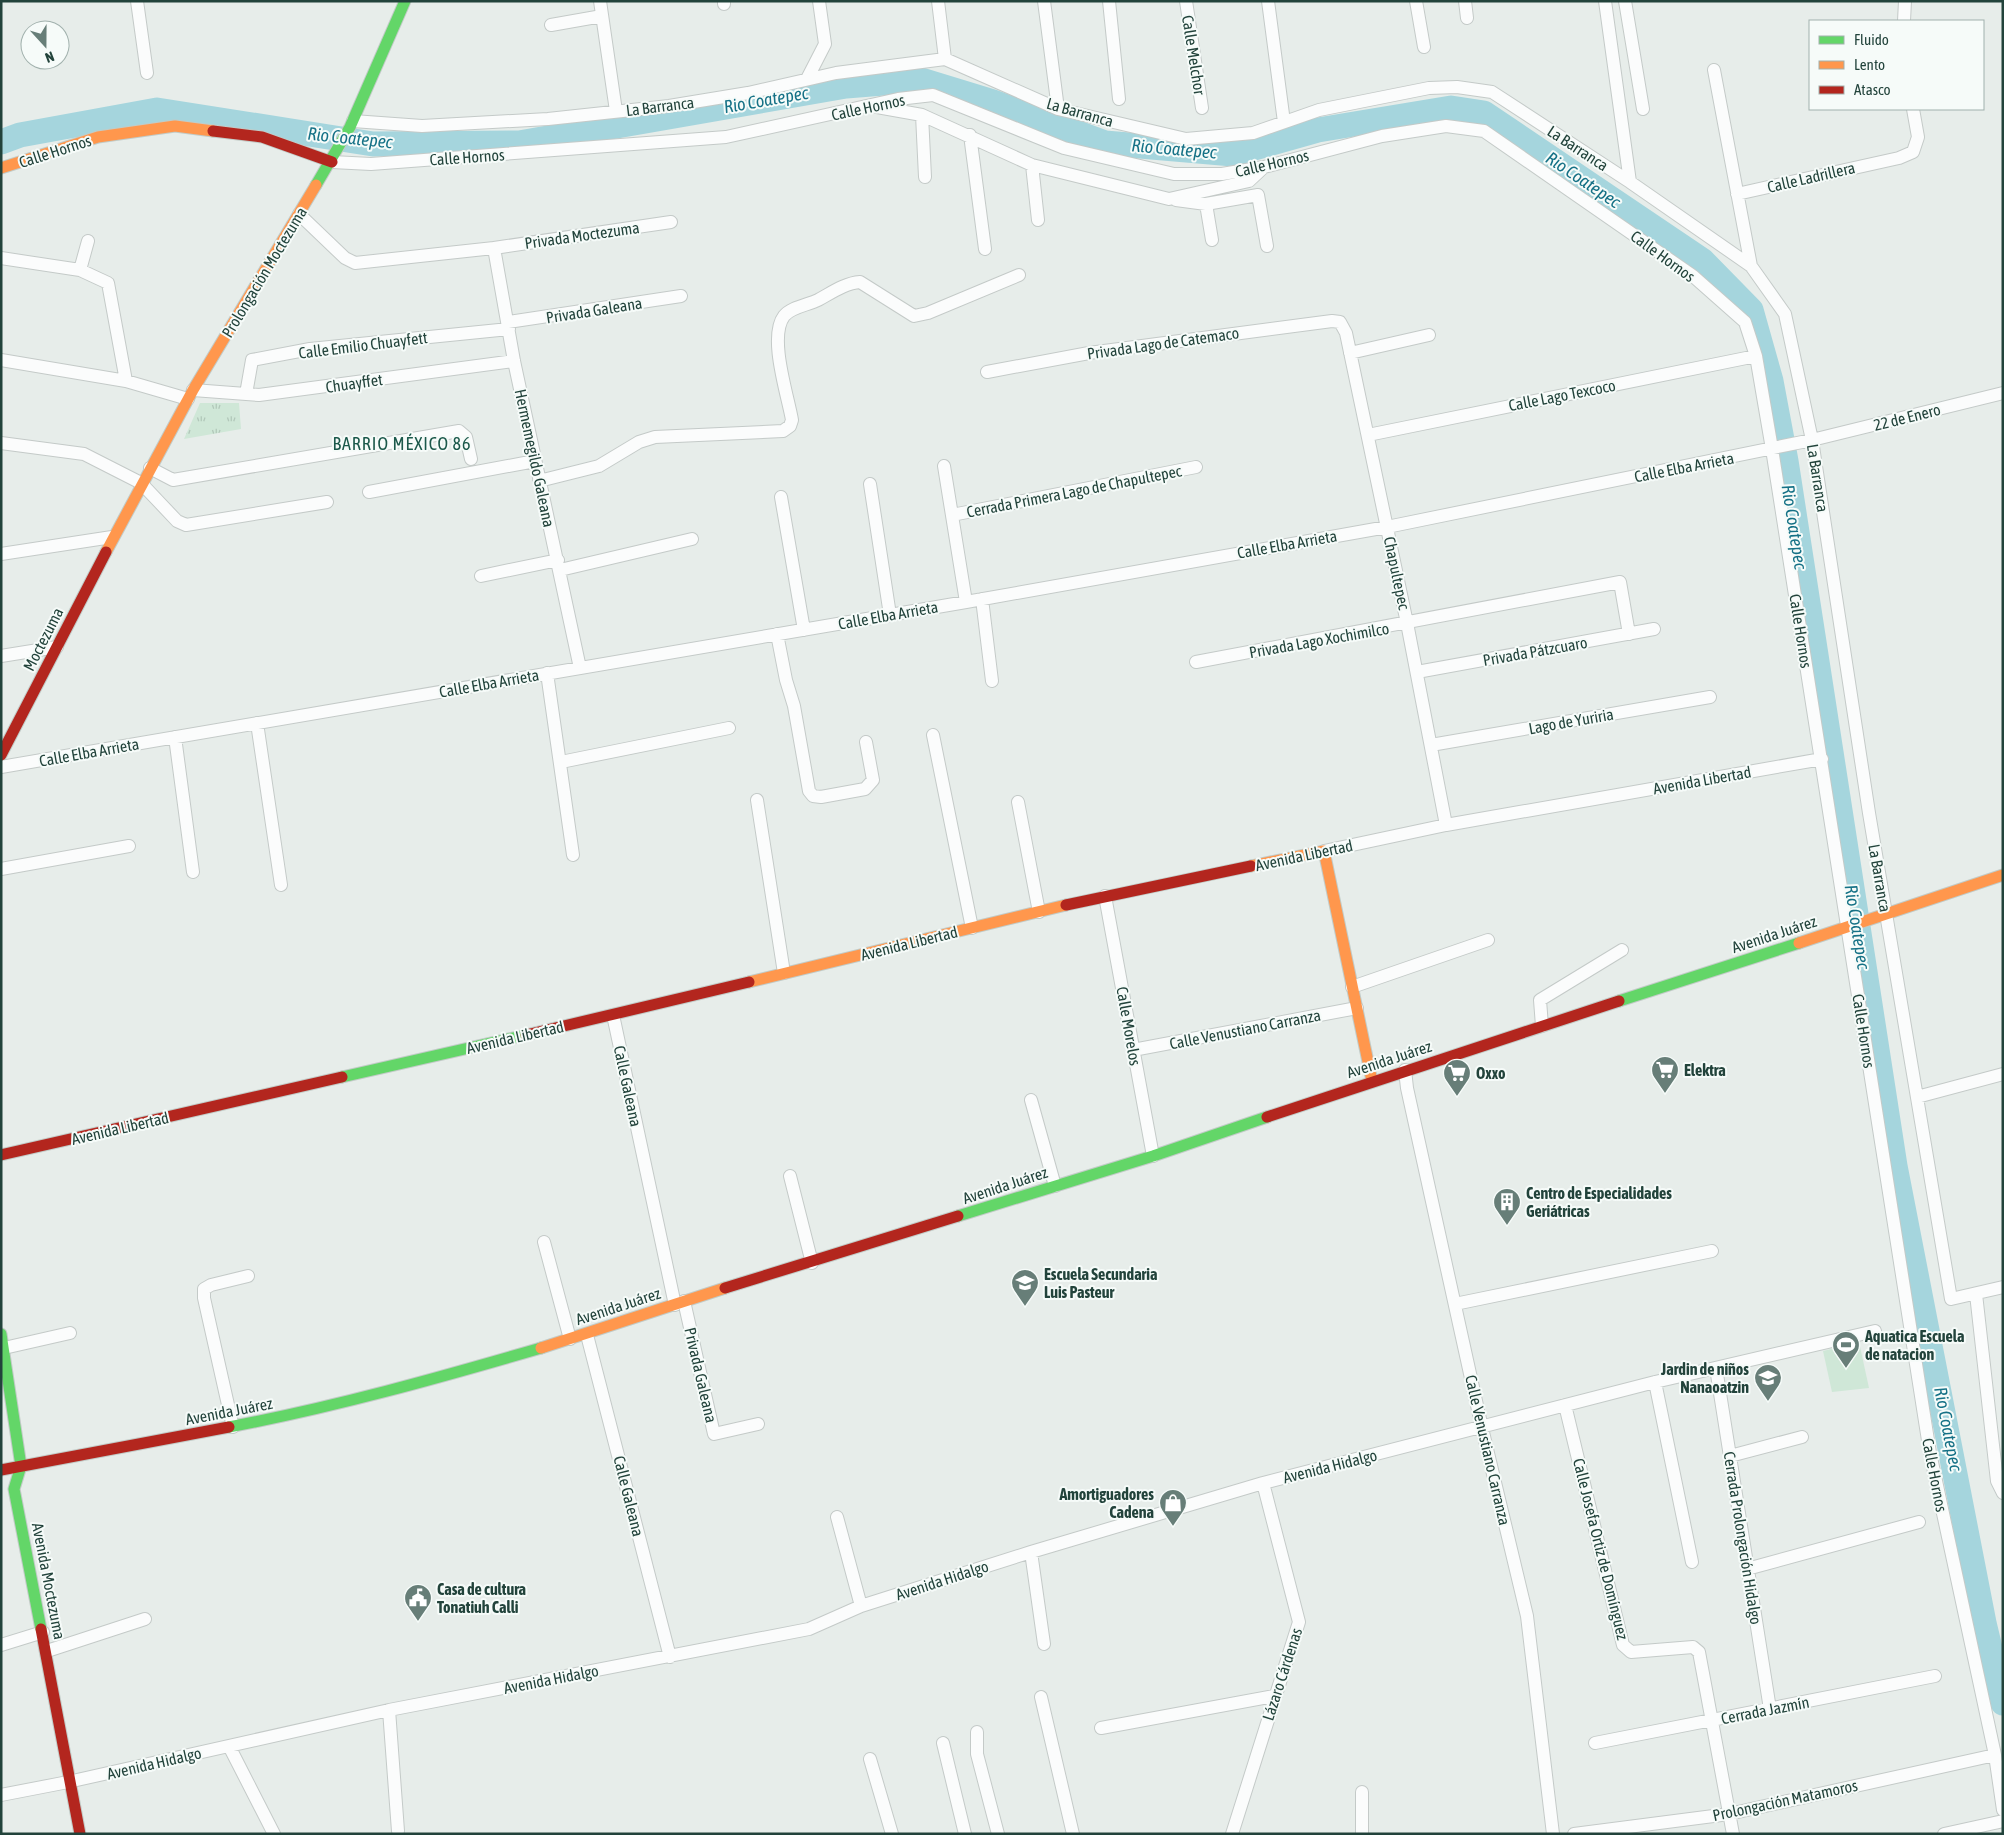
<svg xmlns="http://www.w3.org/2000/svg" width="2004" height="1835" font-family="'Asap Condensed',sans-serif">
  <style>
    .park { fill: url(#park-tufts) }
    .garden { fill: #cfe7d7 }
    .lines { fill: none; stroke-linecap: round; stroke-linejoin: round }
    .river { stroke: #a5d5dd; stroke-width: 25 }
    .street-casing { stroke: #c4cac8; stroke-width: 14 }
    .fast-casing { stroke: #c2cbc7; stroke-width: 13 }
    .slow-casing { stroke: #c2cbc7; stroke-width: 13 }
    .jam-casing { stroke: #c2cbc7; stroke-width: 13 }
    .street { stroke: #fbfcfc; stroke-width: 12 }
    .fast { stroke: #63d668; stroke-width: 11 }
    .slow { stroke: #ff974d; stroke-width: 11 }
    .jam { stroke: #b3261e; stroke-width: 11 }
    .labels { text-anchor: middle; stroke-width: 4; stroke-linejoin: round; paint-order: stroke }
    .street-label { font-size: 16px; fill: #22433b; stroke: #f6fbf9 }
    .poi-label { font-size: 16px; font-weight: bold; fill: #22433b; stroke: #f6fbf9; text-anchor: start }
    .water-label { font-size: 18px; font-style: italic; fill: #157186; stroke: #f6fbf9 }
    .neighbourhood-label { font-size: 18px; letter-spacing: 1px; fill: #1b584a; stroke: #f6fbf9 }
  </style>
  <defs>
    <pattern id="park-tufts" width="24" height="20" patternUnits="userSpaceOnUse" patternTransform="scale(1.25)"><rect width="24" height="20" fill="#cfe7d7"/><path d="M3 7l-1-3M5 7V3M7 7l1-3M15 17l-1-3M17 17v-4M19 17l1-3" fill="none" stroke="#b1c7b9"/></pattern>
  </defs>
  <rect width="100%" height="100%" fill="#e7edea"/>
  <!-- park -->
  <path class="park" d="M 200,403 L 239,403 L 241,429 L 184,439 Z"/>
  <!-- garden -->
  <path class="garden" d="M 1859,1342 L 1869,1388 L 1832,1392 L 1823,1351 Z"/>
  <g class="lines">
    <!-- river -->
    <path class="river" d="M 1,142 L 20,135 L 157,110 L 373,144 L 519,143 L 846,86 L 921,80 L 993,102 L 1105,143 L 1233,154 L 1318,130 L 1451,108 L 1484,113 L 1702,260 L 1751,310 L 1771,381 L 1786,461 L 1895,1166 L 1984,1623 L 2003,1703"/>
    <defs>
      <path id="street" d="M 137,1 L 147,73
        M 600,1 L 616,111
        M 724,1 L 724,4
        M 938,1 L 945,59
        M 1044,1 L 1058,109
        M 1109,1 L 1119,99
        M 1186,1 L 1202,108
        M 1268,1 L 1284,122
        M 1416,1 L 1424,47
        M 1465,1 L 1467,18
        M 1605,1 L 1630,182
        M 1625,1 L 1643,109
        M 1904,21 L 1905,1
        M 551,25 L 602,16
        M 1714,70 L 1751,266
        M 807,79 L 825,44 L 819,1
        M 877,107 L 922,115 L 1032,165 L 1169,199 L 1249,181 L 1264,167
        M 922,115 L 925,177
        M 353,121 L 422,126 L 548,119 L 669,106 L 748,93 L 836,73 L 945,59 L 1058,109 L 1186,139 L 1253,133 L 1319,110 L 1429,88 L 1457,87 L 1492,92 L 1630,182 L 1751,266 L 1785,314 L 1812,440 L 1869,813 L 1951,1299 L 2003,1287
        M 970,135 L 985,249
        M 332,162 L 371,164 L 726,137 L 898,99 L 933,95 L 1064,148 L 1174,174 L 1222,174 L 1264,167 L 1382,136 L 1446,126 L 1484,131 L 1693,276 L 1745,322 L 1756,356 L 1772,449 L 1930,1453 L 1995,1755 L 2003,1810
        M 1032,165 L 1038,220
        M 1737,194 L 1899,158 L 1913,152 L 1918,137 L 1913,109
        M 1176,200 L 1206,204 L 1258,195 L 1267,246
        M 1206,204 L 1212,240
        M 299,214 L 345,258 L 355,263 L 494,248 L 671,222
        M 88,241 L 80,270 L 108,283 L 126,381
        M 494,248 L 514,361 L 580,668
        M 1,258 L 80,270
        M 508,322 L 681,296
        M 1350,353 L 1429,335
        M 1,360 L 126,381 L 188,399
        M 987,372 L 1089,353 L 1332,321 L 1340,322 L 1346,333 L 1407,623 L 1446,825
        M 193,390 L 259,395 L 514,361
        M 246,394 L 252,360 L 310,349 L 509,329
        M 1368,435 L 1756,356
        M 1,443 L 84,454 L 141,483 L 177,521 L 186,525 L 327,502
        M 944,466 L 966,602
        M 150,468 L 173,480 L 459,431 L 466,437 L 471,459
        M 539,481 L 599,466 L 639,442 L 655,437 L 783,431 L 790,426 L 792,420 C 788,396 768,337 784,316 C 791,307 808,305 818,300 C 831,293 845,283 860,282 L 914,316 L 928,313 L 1019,275
        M 870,484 L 890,615
        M 369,492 L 535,461
        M 781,497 L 804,630
        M 952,515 L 1196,467
        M 1,554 L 112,537
        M 560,570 L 692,539
        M 481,576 L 558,560
        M 982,599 L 992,681
        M 777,634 L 786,680 L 794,706 L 809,791 L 813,796 L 821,797 L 865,789 L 873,780 L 866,742
        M 1,656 L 57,647
        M 1196,662 L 1620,582 L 1629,634
        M 1417,672 L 1654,629
        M 547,673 L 573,855
        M 257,723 L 281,885
        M 933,735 L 972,928
        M 175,737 L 193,872
        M 1431,745 L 1710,697
        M 561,762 L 729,728
        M 1,767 L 966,602 L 1387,527 L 1812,440 L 2003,393
        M 757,800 L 784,973
        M 1018,802 L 1039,912
        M 1324,851 L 1446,825 L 1822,759
        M 1,869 L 129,846
        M 1105,896 L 1153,1156
        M 1352,987 L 1488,940
        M 613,1015 L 675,1305
        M 1542,1026 L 1540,1000 L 1622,950
        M 1133,1050 L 1357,1008
        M 1405,1070 L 1407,1088 L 1482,1428 L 1527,1616 L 1553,1834
        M 1917,1097 L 2003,1074
        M 1031,1100 L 1055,1186
        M 790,1176 L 812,1263
        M 544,1242 L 570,1339
        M 1976,1294 L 1997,1481 L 2003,1493
        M 684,1301 L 714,1434 L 758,1424
        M 1455,1304 L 1712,1251
        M 587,1335 L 670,1657
        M 4,1348 L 70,1333
        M 1716,1368 L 1770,1709
        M 1655,1382 L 1692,1562
        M 1565,1405 L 1623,1645 L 1631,1652 L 1693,1647 L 1699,1652 L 1733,1834
        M 233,1427 L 204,1298 L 204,1289 L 211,1285 L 248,1276
        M 1730,1456 L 1802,1437
        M 837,1517 L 861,1606
        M 1031,1552 L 1044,1644
        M 1747,1569 L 1919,1522
        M 1,1645 L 43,1632
        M 47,1651 L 145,1619
        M 1041,1697 L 1073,1834
        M 389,1710 L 398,1831
        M 1101,1728 L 1274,1696
        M 977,1732 L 977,1754 L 998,1834
        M 943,1743 L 965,1834
        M 1595,1743 L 1935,1676
        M 229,1746 L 274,1834
        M 870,1759 L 892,1834
        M 1,1795 L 68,1782 L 389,1710 L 809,1629 L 861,1606 L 1031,1552 L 1263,1483 L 1655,1382 L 1875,1331
        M 1232,1834 L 1299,1622 L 1263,1483
        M 1362,1834 L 1362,1792
        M 1574,1834 L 1729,1814 L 1995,1755
        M 1944,1834 L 2003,1821"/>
      <path id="fast" d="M 316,185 L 350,127 L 405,1
        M 1619,1001 L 1799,943
        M 342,1077 L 526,1035
        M 958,1216 L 1153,1156 L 1267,1117
        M 1,1334 L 21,1466 L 14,1489 L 41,1629
        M 229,1427 C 335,1407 438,1378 541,1348"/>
      <path id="slow" d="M 1,168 L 98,137 L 175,126 L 213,131
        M 106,552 L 193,390 L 316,185
        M 1251,866 L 1324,851 L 1372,1081
        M 1799,943 L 2003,875
        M 749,982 L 1066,905
        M 541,1348 L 725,1288"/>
      <path id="jam" d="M 213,131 L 262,137 L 332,162
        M 1,755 L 106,552
        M 1066,905 L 1251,866
        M 526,1035 L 749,982
        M 1267,1117 L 1619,1001
        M 1,1155 L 342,1077
        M 725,1288 L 958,1216
        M 1,1470 L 229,1427
        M 41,1629 L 80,1834"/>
    </defs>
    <!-- street casing -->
    <use href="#street" class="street-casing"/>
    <!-- fast casing -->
    <use href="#fast" class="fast-casing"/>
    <!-- slow casing -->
    <use href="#slow" class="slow-casing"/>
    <!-- jam casing -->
    <use href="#jam" class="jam-casing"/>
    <!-- street -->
    <use href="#street" class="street"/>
    <!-- fast -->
    <use href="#fast" class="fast"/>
    <!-- slow -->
    <use href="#slow" class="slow"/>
    <!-- jam -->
    <use href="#jam" class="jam"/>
  </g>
  <!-- icons -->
  <defs>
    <symbol id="supermarket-pin" viewBox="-11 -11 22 30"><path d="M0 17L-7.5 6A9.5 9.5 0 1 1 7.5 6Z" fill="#677e78" stroke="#f6fbf9"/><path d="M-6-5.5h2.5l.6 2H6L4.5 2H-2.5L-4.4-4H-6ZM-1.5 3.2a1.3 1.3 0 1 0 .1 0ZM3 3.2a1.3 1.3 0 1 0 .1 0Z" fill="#fff"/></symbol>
    <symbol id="building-pin" viewBox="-11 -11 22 30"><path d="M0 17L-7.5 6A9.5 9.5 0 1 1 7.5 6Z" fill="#677e78" stroke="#f6fbf9"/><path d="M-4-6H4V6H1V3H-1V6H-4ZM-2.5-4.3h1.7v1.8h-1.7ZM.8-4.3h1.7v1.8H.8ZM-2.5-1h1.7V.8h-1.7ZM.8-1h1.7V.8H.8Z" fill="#fff"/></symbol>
    <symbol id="school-pin" viewBox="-11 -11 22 30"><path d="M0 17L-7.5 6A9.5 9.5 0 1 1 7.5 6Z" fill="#677e78" stroke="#f6fbf9"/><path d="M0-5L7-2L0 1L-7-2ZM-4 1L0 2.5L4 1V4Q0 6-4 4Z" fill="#fff"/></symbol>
    <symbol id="stadium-pin" viewBox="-11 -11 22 30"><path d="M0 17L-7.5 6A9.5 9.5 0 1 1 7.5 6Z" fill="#677e78" stroke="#f6fbf9"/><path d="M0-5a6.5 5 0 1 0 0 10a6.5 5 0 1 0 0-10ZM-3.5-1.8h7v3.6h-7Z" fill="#fff"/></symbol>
    <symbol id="shop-pin" viewBox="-11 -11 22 30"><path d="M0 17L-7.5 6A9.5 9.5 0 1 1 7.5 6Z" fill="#677e78" stroke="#f6fbf9"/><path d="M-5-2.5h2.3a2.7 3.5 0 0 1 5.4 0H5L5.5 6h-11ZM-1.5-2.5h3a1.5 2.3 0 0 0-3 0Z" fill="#fff"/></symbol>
    <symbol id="civic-pin" viewBox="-11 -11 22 30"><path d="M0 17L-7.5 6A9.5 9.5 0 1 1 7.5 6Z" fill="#677e78" stroke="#f6fbf9"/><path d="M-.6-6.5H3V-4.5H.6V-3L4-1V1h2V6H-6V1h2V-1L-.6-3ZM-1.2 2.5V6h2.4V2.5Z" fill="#fff"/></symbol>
  </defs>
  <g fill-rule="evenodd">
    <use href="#supermarket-pin" x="1649" y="1054" width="32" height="43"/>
    <use href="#supermarket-pin" x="1441" y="1057" width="32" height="43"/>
    <use href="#building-pin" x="1491" y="1186" width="32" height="43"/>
    <use href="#school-pin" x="1009" y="1267" width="32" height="43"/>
    <use href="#stadium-pin" x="1830" y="1329" width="32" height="43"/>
    <use href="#school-pin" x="1752" y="1362" width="32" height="43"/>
    <use href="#shop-pin" x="1157" y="1487" width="32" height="43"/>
    <use href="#civic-pin" x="402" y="1582" width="32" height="43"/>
  </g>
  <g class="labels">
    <!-- street labels -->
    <g class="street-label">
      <text transform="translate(1194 55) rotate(81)" y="6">Calle Melchor</text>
      <text transform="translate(660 106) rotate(-7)" y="6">La Barranca</text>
      <text transform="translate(868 107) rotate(-12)" y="6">Calle Hornos</text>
      <text transform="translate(1080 112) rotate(16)" y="6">La Barranca</text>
      <text transform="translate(1578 148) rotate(33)" y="6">La Barranca</text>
      <text transform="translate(55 151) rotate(-18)" y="6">Calle Hornos</text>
      <text transform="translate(467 157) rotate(-4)" y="6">Calle Hornos</text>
      <text transform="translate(1272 163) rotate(-13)" y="6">Calle Hornos</text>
      <text transform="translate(1811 177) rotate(-13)" y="6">Calle Ladrillera</text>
      <text transform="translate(582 235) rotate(-8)" y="6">Privada Moctezuma</text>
      <text transform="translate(1663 256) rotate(36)" y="6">Calle Hornos</text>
      <text transform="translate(264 272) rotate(-59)" y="6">Prolongación Moctezuma</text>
      <text transform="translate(594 310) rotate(-9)" y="6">Privada Galeana</text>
      <text transform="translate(1163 343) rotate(-8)" y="6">Privada Lago de Catemaco</text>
      <text transform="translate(363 345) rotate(-7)" y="6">Calle Emilio Chuayfett</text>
      <text transform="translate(354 383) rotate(-8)" y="6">Chuayffet</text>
      <text transform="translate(1562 395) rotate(-11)" y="6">Calle Lago Texcoco</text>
      <text transform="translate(1907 417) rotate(-14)" y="6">22 de Enero</text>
      <text transform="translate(535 458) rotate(78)" y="6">Hermemegildo Galeana</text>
      <text transform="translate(1684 467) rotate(-11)" y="6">Calle Elba Arrieta</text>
      <text transform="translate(1818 478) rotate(81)" y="6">La Barranca</text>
      <text transform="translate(1074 491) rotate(-11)" y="6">Cerrada Primera Lago de Chapultepec</text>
      <text transform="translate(1287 544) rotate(-10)" y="6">Calle Elba Arrieta</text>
      <text transform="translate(1397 573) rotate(78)" y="6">Chapultepec</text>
      <text transform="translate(888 615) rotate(-10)" y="6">Calle Elba Arrieta</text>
      <text transform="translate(1801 631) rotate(81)" y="6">Calle Hornos</text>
      <text transform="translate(43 639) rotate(-63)" y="6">Moctezuma</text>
      <text transform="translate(1319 640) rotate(-10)" y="6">Privada Lago Xochimilco</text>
      <text transform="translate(1535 651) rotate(-10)" y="6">Privada Pátzcuaro</text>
      <text transform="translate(489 683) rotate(-10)" y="6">Calle Elba Arrieta</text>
      <text transform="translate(1571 721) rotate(-10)" y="6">Lago de Yuriria</text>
      <text transform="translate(89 752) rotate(-10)" y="6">Calle Elba Arrieta</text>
      <text transform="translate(1702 780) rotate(-10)" y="6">Avenida Libertad</text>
      <text transform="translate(1304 855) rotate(-12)" y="6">Avenida Libertad</text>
      <text transform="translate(1880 878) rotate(80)" y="6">La Barranca</text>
      <text transform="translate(1774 934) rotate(-18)" y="6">Avenida Juárez</text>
      <text transform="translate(909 943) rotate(-14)" y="6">Avenida Libertad</text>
      <text transform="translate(1129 1026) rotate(80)" y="6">Calle Morelos</text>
      <text transform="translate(1245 1029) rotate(-11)" y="6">Calle Venustiano Carranza</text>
      <text transform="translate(1864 1031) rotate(81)" y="6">Calle Hornos</text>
      <text transform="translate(515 1037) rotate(-13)" y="6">Avenida Libertad</text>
      <text transform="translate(1389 1059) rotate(-18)" y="6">Avenida Juárez</text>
      <text transform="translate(628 1086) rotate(78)" y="6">Calle Galeana</text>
      <text transform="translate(120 1128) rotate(-13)" y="6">Avenida Libertad</text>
      <text transform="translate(1005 1185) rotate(-18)" y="6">Avenida Juárez</text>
      <text transform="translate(618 1306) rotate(-18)" y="6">Avenida Juárez</text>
      <text transform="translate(701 1375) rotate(77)" y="6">Privada Galeana</text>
      <text transform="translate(229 1411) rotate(-11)" y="6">Avenida Juárez</text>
      <text transform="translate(1488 1450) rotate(77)" y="6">Calle Venustiano Carranza</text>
      <text transform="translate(1330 1466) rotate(-14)" y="6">Avenida Hidalgo</text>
      <text transform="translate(1935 1475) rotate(79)" y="6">Calle Hornos</text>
      <text transform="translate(629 1496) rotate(76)" y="6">Calle Galeana</text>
      <text transform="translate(1743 1538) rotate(81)" y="6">Cerrada Prolongación Hidalgo</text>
      <text transform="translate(1601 1549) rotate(76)" y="6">Calle Josefa Ortiz de Domínguez</text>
      <text transform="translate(942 1580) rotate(-18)" y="6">Avenida Hidalgo</text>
      <text transform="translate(49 1581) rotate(79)" y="6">Avenida Moctezuma</text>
      <text transform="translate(1282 1674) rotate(-72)" y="6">Lázaro Cárdenas</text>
      <text transform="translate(551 1679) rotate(-11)" y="6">Avenida Hidalgo</text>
      <text transform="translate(1765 1710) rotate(-11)" y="6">Cerrada Jazmín</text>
      <text transform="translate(154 1763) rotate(-13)" y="6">Avenida Hidalgo</text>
      <text transform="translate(1785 1800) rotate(-12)" y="6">Prolongación Matamoros</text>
    </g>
    <!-- poi labels -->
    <g class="poi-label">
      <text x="1684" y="1076">Elektra</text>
      <text x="1476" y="1079">Oxxo</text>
      <text x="1526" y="1199">Centro de Especialidades<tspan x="1526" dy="18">Geriátricas</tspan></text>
      <text x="1044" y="1280">Escuela Secundaria<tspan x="1044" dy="18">Luis Pasteur</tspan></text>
      <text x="1865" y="1342">Aquatica Escuela<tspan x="1865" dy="18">de natacion</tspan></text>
      <text x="1749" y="1375" text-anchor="end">Jardin de niños<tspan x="1749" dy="18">Nanaoatzin</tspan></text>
      <text x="1154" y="1500" text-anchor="end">Amortiguadores<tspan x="1154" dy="18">Cadena</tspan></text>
      <text x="437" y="1595">Casa de cultura<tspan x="437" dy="18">Tonatiuh Calli</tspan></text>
    </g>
    <!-- water labels -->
    <g class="water-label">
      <text transform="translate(766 100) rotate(-10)" y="6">Rio Coatepec</text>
      <text transform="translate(350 138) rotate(6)" y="6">Rio Coatepec</text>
      <text transform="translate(1174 149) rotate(5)" y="6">Rio Coatepec</text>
      <text transform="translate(1583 180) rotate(34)" y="6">Rio Coatepec</text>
      <text transform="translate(1794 527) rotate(81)" y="6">Rio Coatepec</text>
      <text transform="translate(1857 927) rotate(81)" y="6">Rio Coatepec</text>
      <text transform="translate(1948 1429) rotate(79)" y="6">Rio Coatepec</text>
    </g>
    <!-- neighbourhood labels -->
    <g class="neighbourhood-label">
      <text x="402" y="450">BARRIO MÉXICO 86</text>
    </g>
  </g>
  <!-- border -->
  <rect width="2004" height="1835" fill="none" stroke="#22433b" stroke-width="5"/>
  <!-- legend -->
  <rect x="1809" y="20" width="175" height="90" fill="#f6fbf9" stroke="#a1b1ad"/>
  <rect x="1819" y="36" width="25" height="8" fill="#63d668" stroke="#a1b1ad"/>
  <text x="1854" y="45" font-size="15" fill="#22433b">Fluido</text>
  <rect x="1819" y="61" width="25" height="8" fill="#ff974d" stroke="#a1b1ad"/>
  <text x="1854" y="70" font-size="15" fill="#22433b">Lento</text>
  <rect x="1819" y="86" width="25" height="8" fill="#b3261e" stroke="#a1b1ad"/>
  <text x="1854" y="95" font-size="15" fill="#22433b">Atasco</text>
  <!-- north arrow -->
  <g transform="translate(45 45) rotate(159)"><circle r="24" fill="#f6fbf9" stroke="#a1b1ad"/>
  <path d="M0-4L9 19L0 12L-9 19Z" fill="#677e78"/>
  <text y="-8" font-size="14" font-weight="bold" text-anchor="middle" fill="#22433b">N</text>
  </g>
</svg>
